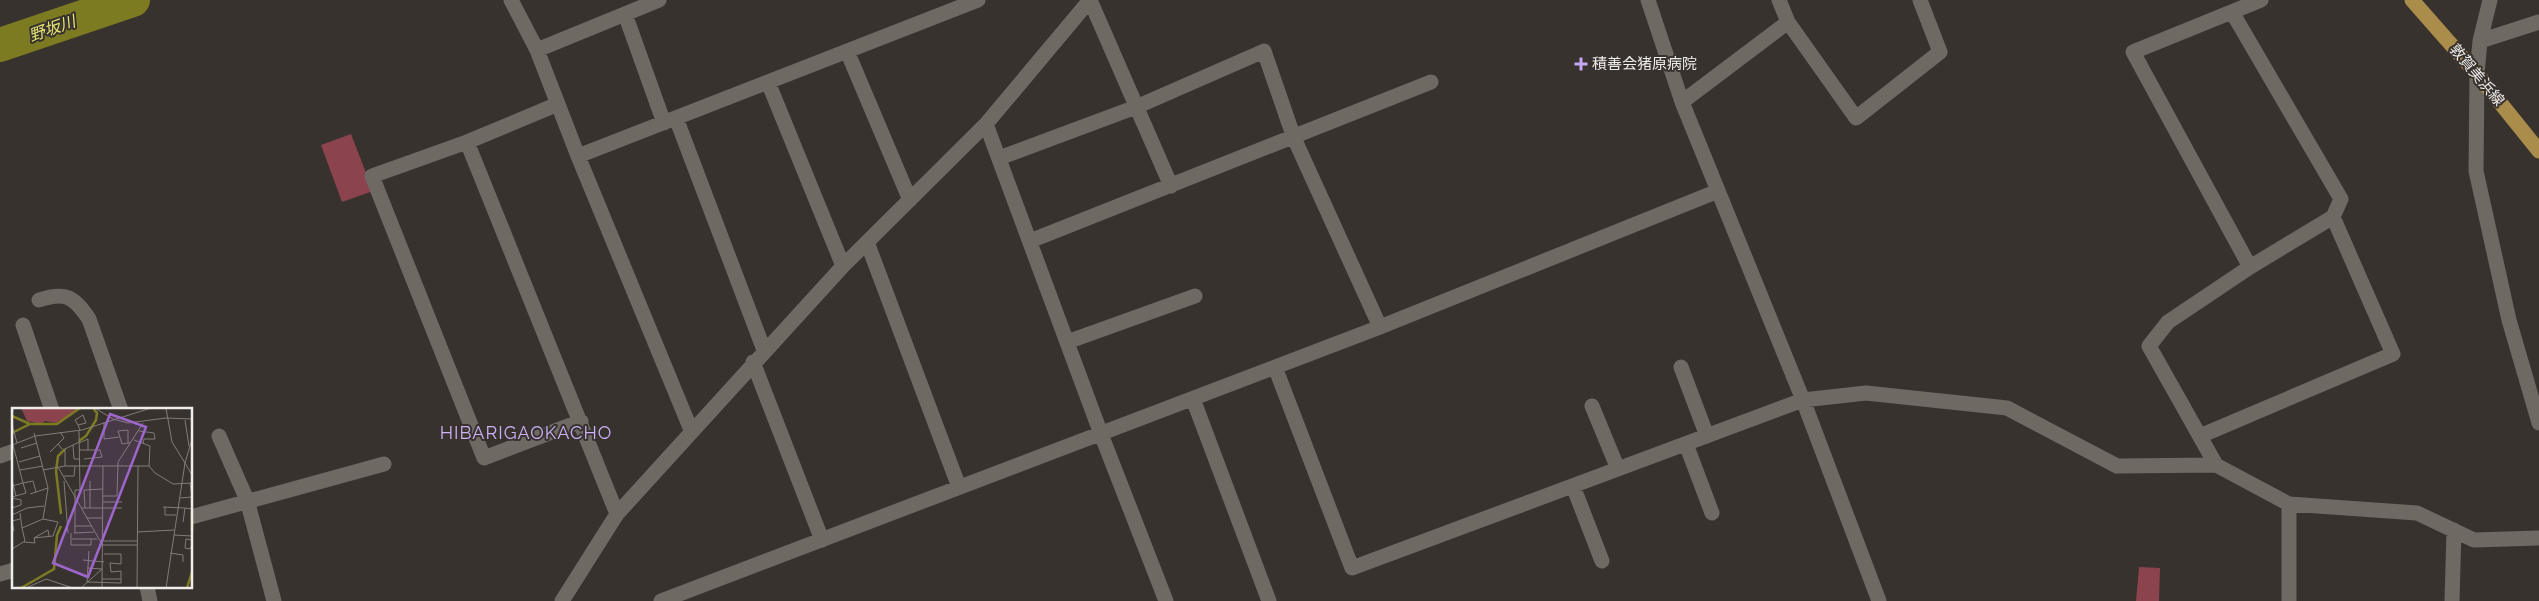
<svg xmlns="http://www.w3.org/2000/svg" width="2539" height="601" font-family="Raleway,'Noto Sans JP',sans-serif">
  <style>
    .green { fill: #8b434d }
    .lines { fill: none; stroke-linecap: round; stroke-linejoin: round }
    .river { stroke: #7c7b22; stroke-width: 34 }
    .minor { stroke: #6f6964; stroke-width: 15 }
    .major { stroke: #aa8c4b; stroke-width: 15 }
    .poi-dot { fill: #c3a7f2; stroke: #38322e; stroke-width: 2 }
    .labels { text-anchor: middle; stroke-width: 4; stroke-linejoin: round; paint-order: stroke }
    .poi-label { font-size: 15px; fill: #f0ecea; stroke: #38322e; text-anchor: start }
    .street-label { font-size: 15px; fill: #f0ecea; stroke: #38322e }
    .water-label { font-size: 16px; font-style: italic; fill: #e8e774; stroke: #38322e }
    .quarter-label { font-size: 18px; letter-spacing: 1px; fill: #cbb1f7; stroke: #38322e }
    .inset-river { fill: none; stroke: #7c7b22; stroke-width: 2.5 }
    .inset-road { fill: none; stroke: #827c79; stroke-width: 1 }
    .view { fill: #9e66cc; fill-opacity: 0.15; stroke: #9e66cc; stroke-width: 2.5 }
    .inset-edge { fill: none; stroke: #f0ecea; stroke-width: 2.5 }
  </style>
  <rect width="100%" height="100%" fill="#38322e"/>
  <!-- green -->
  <path class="green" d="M 351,134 L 373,191 L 342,202 L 321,145 Z
    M 2139,567 L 2160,568 L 2159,601 L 2136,601 Z"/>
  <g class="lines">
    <!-- river -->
    <path class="river" d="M 0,45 L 133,0"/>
    <!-- minor -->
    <path class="minor" d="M 511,0 L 537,50 L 578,156 L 691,430
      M 1090,0 L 1171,186
      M 1648,0 L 1682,102 L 1803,400 L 1879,601
      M 1779,0 L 1788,22 L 1856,118 L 1940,52 L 1920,0
      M 2490,0 L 2480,41 L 2477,74 L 2476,171 L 2509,320 L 2539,423
      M 2232,12 L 2341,199 L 2333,217
      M 625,14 L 664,123
      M 2480,41 L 2539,22
      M 537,50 L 659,0
      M 847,51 L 910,200
      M 768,82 L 843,266
      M 1682,102 L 1788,22
      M 558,104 L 467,142 L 372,176 L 484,458 L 581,421
      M 676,118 L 764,350
      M 986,124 L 1101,434 L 1166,601
      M 467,142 L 617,514
      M 578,156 L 978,0
      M 999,158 L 1136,107 L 1264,51 L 1294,138 L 1380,327
      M 1030,241 L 1431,82
      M 867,242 L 959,487
      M 2250,267 L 2133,52 L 2261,0
      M 39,300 C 66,291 74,297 89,319 L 121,410
      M 23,325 L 52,410
      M 1067,342 L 1195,296
      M 753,362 L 822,540
      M 1275,367 L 1352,568 L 1803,400 L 1866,393 L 2007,408 L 2117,466 L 2216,465 L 2289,504 L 2417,513 L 2474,540 L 2539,538
      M 1681,367 L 1707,436
      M 1193,399 L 1269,601
      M 1592,406 L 1618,469
      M 219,436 L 247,500 L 274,601
      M 2200,436 L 2393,354 L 2333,217 L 2250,267 L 2168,322 L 2149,346 L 2216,465
      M 1686,444 L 1712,513
      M 0,456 L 14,451
      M 1573,486 L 1602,561
      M 2289,504 L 2289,601
      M 191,517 L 384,464
      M 0,574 L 14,570
      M 147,587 L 150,601
      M 562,601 L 617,514 L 843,266 L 986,124 L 1090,0
      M 661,601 L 1380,327 L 1718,191
      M 2452,601 L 2454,530"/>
    <!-- major -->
    <path class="major" d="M 2412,0 L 2477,74 L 2539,151"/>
  </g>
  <!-- markers -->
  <path class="poi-dot" d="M1578.5 56.5h5v5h5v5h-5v5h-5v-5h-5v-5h5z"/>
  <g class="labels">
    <!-- poi labels -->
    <g class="poi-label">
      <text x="1592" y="69">積善会猪原病院</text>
    </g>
    <!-- street labels -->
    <g class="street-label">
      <text transform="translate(2477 75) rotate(50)" y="5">敦賀美浜線</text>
    </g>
    <!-- water labels -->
    <g class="water-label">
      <text transform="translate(52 28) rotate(-19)" y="6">野坂川</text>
    </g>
    <!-- quarter labels -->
    <g class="quarter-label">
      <text x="526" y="439">HIBARIGAOKACHO</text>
    </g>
  </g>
  <!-- overview -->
  <g transform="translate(12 408)">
    <rect width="180" height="180" fill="#38322e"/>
    <path d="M 9,0 L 67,0 L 45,15 L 33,13 L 29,16 L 15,13 Z" fill="#8b434d"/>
    <path class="inset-river" d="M 0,8 L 18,16M 0,25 L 18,16 L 45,16 L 68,0M 67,33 L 74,28 L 84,12 L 85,5 L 81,0M 180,104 L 180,124M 49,106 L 44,63 L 46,48 L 53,41M 9,180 L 42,161 L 45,127 L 49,118M 175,180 L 180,164"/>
    <path class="inset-road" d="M 1,0 L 0,16 L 5,35M 83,0 L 101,11 L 116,15 L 154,10 L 180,11M 173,12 L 177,38M 92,14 L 92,31 L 107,29M 66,17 L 63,12 L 71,7 L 74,15 L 66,17 L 68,22M 127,23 L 142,25 L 143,31 L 132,31 L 131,35M 180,31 L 173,55 L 180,67M 122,32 L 138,38 L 137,58 L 143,65 L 161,76 L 180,75M 67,35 L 76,31 L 76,42M 116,35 L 116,22 L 106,23 L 110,36 L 116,35 L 118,35M 46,36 L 52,30 L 48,24M 0,37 L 23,28 L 70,22 L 139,0M 61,37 L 62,51 L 67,51M 9,40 L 25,35M 67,42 L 88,42 L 90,49 L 72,51M 38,44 L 46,36 L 50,41M 7,54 L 28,48M 53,58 L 53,41 L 67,34M 46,59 L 91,138M 8,62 L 31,58M 31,62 L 53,58 L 137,58M 52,68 L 62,68 L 63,58M 0,72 L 4,88M 52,73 L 56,125M 78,73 L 78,100M 0,78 L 11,75 L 1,37M 18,86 L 36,80M 91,88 L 105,88 L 106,54 L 131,15M 0,89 L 14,85 L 11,75 L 21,73 L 24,84M 0,90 L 9,92 L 9,97 L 0,100M 168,90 L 180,89 L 178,75M 91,94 L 110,94M 151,99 L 173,100M 153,99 L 153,107 L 164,107M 70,100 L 110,100M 73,100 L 72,82 L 91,81M 8,105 L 10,120M 0,107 L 15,100 L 32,98M 75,110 L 91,110M 171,114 L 173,100 L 180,101M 63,118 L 79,118M 2,123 L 0,113 L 8,111M 125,124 L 162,122M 59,125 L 59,137 L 79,137 L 79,131M 62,125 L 82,124M 63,125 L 63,82 L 68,82 L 67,23M 162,127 L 180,128M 22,130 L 36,122 L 37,128M 60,131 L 85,131M 180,132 L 174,131 L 173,140 L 178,141 L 180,137M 91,133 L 125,133M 12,134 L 23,135 L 22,130 L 41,128 L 46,114 L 31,111M 91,137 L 125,137M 0,141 L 13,133 L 10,120 L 31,111 L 36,80 L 22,25M 158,145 L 171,147 L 171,154M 71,152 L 92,154M 75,160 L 90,161M 90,171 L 109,171M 75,174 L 109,175 L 109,163 L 99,164 L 98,155 L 109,156 L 109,146 L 92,146M 75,174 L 77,143M 14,180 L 34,171 L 61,180M 69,180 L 90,161M 90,180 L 91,58M 125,180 L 126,58M 154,180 L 173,55 L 160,34 L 154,0"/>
    <path class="view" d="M 98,6 L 134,19 L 76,169 L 41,155 Z"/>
    <rect width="180" height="180" class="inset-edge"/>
  </g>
</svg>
